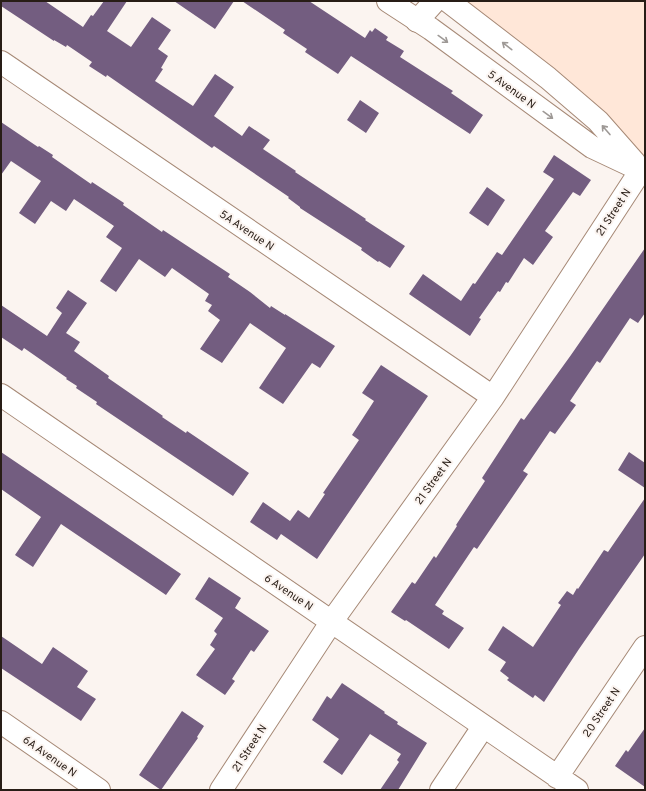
<svg xmlns="http://www.w3.org/2000/svg" width="646" height="791" font-family="Overpass,sans-serif">
  <style>
    .built { fill: #ffe7d8 }
    .building { fill: #735d80 }
    .lines { fill: none; stroke-linecap: round; stroke-linejoin: round }
    .street-casing { stroke: #a68976; stroke-width: 24 }
    .secondary-casing { stroke: #a68976; stroke-width: 24 }
    .street { stroke: #fff; stroke-width: 22 }
    .secondary { stroke: #fff; stroke-width: 22 }
    .oneway { stroke: #9e9996 }
    .labels { text-anchor: middle; stroke-width: 4; stroke-linejoin: round; paint-order: stroke }
    .street-label { font-size: 11px; fill: #281d16; stroke: #fbf4f0 }
  </style>
  <rect width="100%" height="100%" fill="#fbf4f0"/>
  <!-- built -->
  <path class="built" d="M 448,1 L 645,1 L 645,172 Z"/>
  <!-- building -->
  <path class="building" d="M 1,1 L 45,1 L 83,27 L 91,15 L 93,16 L 104,1 L 127,1 L 107,31 L 131,47 L 152,17 L 171,30 L 158,49 L 168,56 L 161,68 L 163,69 L 155,81 L 193,106 L 215,74 L 234,87 L 214,116 L 242,136 L 249,126 L 270,140 L 263,149 L 296,171 L 295,172 L 366,219 L 365,220 L 405,246 L 390,268 L 379,261 L 378,262 L 361,250 L 362,248 L 300,208 L 300,207 L 288,198 L 289,197 L 214,146 L 212,148 L 107,75 L 106,77 L 89,66 L 92,62 L 67,45 L 66,47 L 54,40 L 54,41 L 1,6 Z
    M 174,1 L 234,1 L 215,29 Z
    M 242,1 L 309,1 L 365,38 L 370,30 L 372,32 L 375,28 L 388,37 L 386,40 L 404,51 L 400,57 L 453,91 L 451,93 L 483,115 L 470,134 L 351,56 L 338,74 L 305,52 L 307,49 L 283,33 L 285,30 Z
    M 360,100 L 379,113 L 366,133 L 347,120 Z
    M 1,122 L 38,147 L 39,146 L 53,155 L 52,157 L 91,184 L 92,182 L 124,203 L 123,205 L 162,232 L 163,230 L 230,274 L 228,277 L 250,292 L 270,308 L 271,306 L 285,315 L 285,314 L 335,346 L 320,368 L 312,363 L 283,404 L 259,388 L 286,348 L 250,323 L 222,363 L 200,349 L 220,320 L 208,311 L 212,305 L 205,301 L 209,294 L 172,268 L 165,277 L 139,259 L 116,292 L 100,281 L 122,248 L 106,237 L 114,226 L 74,199 L 66,211 L 51,201 L 35,224 L 19,213 L 41,181 L 11,161 L 1,175 Z
    M 554,155 L 591,180 L 580,196 L 573,192 L 545,231 L 553,237 L 533,265 L 524,258 L 508,283 L 506,282 L 500,292 L 498,291 L 479,318 L 481,319 L 470,336 L 409,294 L 423,274 L 461,301 L 473,283 L 475,284 L 497,252 L 502,255 L 554,179 L 543,172 Z
    M 487,187 L 505,200 L 488,226 L 469,213 Z
    M 645,248 L 645,313 L 638,323 L 630,318 L 600,363 L 597,361 L 570,401 L 576,405 L 555,434 L 550,431 L 523,471 L 528,474 L 477,549 L 474,547 L 435,605 L 444,611 L 442,614 L 464,628 L 449,649 L 406,620 L 405,621 L 391,612 L 412,582 L 415,584 L 434,556 L 436,558 L 457,526 L 456,525 L 485,481 L 482,478 L 521,418 L 524,420 L 571,355 Z
    M 68,290 L 87,303 L 66,333 L 80,342 L 74,351 L 109,376 L 108,378 L 163,416 L 162,417 L 186,433 L 187,431 L 249,473 L 233,496 L 96,404 L 97,402 L 76,388 L 77,386 L 66,379 L 67,378 L 24,348 L 22,351 L 1,337 L 1,305 L 47,336 L 62,313 L 56,308 Z
    M 381,365 L 428,396 L 317,559 L 281,534 L 277,540 L 250,522 L 263,502 L 290,521 L 298,510 L 309,518 L 325,494 L 323,493 L 359,440 L 352,435 L 374,401 L 362,393 Z
    M 1,452 L 181,574 L 166,595 L 61,524 L 33,567 L 15,555 L 41,517 L 1,489 Z
    M 629,452 L 645,463 L 645,488 L 618,470 Z
    M 645,498 L 645,554 L 579,649 L 544,702 L 535,695 L 533,698 L 507,680 L 509,678 L 500,671 L 506,662 L 488,650 L 503,626 L 533,647 L 561,605 L 558,603 L 567,591 L 573,595 L 577,588 L 578,589 L 604,550 L 608,552 Z
    M 209,577 L 241,598 L 235,608 L 269,631 L 254,652 L 251,650 L 232,679 L 235,681 L 225,695 L 196,675 L 215,649 L 210,645 L 217,634 L 214,631 L 223,618 L 195,599 Z
    M 1,636 L 42,664 L 53,647 L 88,671 L 77,687 L 96,699 L 81,721 L 1,668 Z
    M 342,683 L 385,712 L 384,713 L 398,722 L 397,724 L 427,743 L 398,790 L 380,790 L 399,762 L 397,760 L 401,754 L 370,734 L 342,775 L 323,762 L 339,739 L 312,720 L 327,696 L 331,699 Z
    M 182,711 L 204,726 L 197,737 L 198,738 L 161,790 L 139,775 Z
    M 645,728 L 645,787 L 615,766 L 626,750 L 628,752 Z"/>
  <g class="lines">
    <defs>
      <path id="street" d="M 417,21 L 435,1
        M 1,62 L 493,397
        M 1,395 L 577,790
        M 1,722 L 99,790
        M 557,777 L 645,647
        M 221,790 L 332,621 L 493,397 L 641,170
        M 441,790 L 483,727"/>
      <path id="secondary" d="M 388,1 L 431,29 L 592,147 L 645,172
        M 448,1 L 548,78 L 598,121 L 635,163"/>
    </defs>
    <!-- street casing -->
    <use href="#street" class="street-casing"/>
    <!-- secondary casing -->
    <use href="#secondary" class="secondary-casing"/>
    <!-- street -->
    <use href="#street" class="street"/>
    <!-- secondary -->
    <use href="#secondary" class="secondary"/>
  </g>
  <!-- one-way arrows -->
  <defs><path id="oneway-shaft" d="M-6 0H5M1.5-3L5.5 0L1.5 3" fill="none" stroke-width="1.6" stroke-linecap="round" stroke-linejoin="round"/></defs>
  <g class="oneway">
    <use href="#oneway-shaft" transform="translate(443 39) rotate(36)"/>
    <use href="#oneway-shaft" transform="translate(507 46) rotate(-142)"/>
    <use href="#oneway-shaft" transform="translate(548 115) rotate(36)"/>
    <use href="#oneway-shaft" transform="translate(606 130) rotate(-131)"/>
  </g>
  <g class="labels">
    <!-- street labels -->
    <g class="street-label">
      <text transform="translate(512 89) rotate(36)" y="4">5 Avenue N</text>
      <text transform="translate(613 212) rotate(-57)" y="4">21 Street N</text>
      <text transform="translate(247 230) rotate(34)" y="4">5A Avenue N</text>
      <text transform="translate(433 481) rotate(-54)" y="4">21 Street N</text>
      <text transform="translate(289 592) rotate(34)" y="4">6 Avenue N</text>
      <text transform="translate(601 712) rotate(-56)" y="4">20 Street N</text>
      <text transform="translate(249 748) rotate(-57)" y="4">21 Street N</text>
      <text transform="translate(50 756) rotate(35)" y="4">6A Avenue N</text>
    </g>
  </g>
  <!-- border -->
  <rect width="646" height="791" fill="none" stroke="#281d16" stroke-width="4"/>
</svg>
